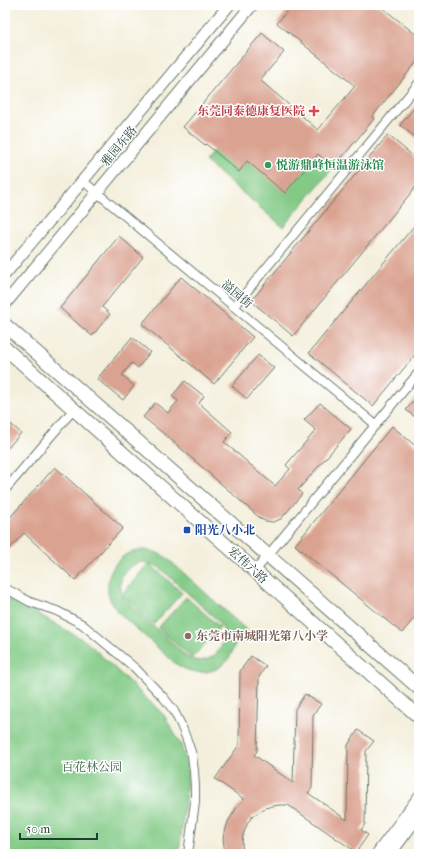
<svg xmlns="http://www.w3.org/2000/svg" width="424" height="859" font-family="'IM FELL French Canon','Noto Serif SC',serif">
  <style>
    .green { fill: #82ca86; stroke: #50845d; fill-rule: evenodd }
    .building { fill: #daa290 }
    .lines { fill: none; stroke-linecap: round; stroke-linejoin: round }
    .minor-casing { stroke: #6a7b6f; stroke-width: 10 }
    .tertiary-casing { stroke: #6a7b6f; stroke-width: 13 }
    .primary-casing { stroke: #6a7b6f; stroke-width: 15 }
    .minor { stroke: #fff; stroke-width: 8 }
    .tertiary { stroke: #fff; stroke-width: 11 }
    .primary { stroke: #fff; stroke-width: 13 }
    .health-dot { fill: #e0444e; stroke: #fff; stroke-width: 1.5 }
    .leisure-dot { fill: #2e9e5b; stroke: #fff; stroke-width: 1.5 }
    .transit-dot { fill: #1a4fb4; stroke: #fff; stroke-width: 1.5 }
    .education-dot { fill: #8d6e63; stroke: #fff; stroke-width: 1.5 }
    .labels { text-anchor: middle; stroke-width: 3; stroke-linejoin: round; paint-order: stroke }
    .health-label { font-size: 12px; font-weight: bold; fill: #be3a42; stroke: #fff; text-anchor: end }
    .street-label { font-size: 12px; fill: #1f3d34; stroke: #fff }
    .leisure-label { font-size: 12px; font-weight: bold; fill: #27864d; stroke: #fff; text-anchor: start }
    .transit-label { font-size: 12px; font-weight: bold; fill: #164399; stroke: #fff; text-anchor: start }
    .education-label { font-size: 12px; font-weight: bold; fill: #785e54; stroke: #fff; text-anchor: start }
    .park-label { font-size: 12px; fill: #386048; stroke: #fff }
  </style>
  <rect width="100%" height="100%" fill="#fff"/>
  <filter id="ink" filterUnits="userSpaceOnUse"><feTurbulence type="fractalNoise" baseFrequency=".025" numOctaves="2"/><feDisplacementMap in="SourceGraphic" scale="8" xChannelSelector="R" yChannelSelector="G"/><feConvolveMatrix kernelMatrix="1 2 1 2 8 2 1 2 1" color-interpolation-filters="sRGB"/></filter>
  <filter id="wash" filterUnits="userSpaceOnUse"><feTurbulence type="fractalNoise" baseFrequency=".012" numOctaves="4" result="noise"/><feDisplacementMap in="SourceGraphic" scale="16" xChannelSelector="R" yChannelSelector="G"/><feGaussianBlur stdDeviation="0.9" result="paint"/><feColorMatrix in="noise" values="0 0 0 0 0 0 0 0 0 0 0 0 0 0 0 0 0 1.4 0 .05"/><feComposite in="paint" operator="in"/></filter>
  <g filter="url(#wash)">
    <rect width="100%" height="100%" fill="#f4efdc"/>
    <!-- green -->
    <path class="green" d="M 253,103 L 332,169 L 283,227 L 205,161 Z
      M 142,550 C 152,550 159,553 167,558 L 252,635 L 244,644 L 236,637 C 233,670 203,682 176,664 L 119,613 C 115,608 111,603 109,597 C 105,582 111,564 124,556 C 129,552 136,551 142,550 ZM 143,562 C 149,563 154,564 160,568 L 216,619 C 218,622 221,625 223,629 C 228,646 212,664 195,660 C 191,659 187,657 184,654 L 124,599 L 122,595 L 154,624 L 182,593 L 149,563 L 122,594 C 117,577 126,565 143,562 Z
      M 5,595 L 87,642 L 164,715 L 181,745 L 188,772 L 179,854 L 5,854 Z
      M 186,597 L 220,627 L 192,658 L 158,628 Z"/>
    <g id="blocks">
      <!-- building -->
      <path class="building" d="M 292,5 L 379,5 L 419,37 L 419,59 L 372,117 L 374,119 L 333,168 L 318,154 L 285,193 L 247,161 L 239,172 L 206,144 L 205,145 L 183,127 L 262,33 L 284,52 L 260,80 L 318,130 L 355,86 L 277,23 Z
        M 419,102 L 419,140 L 400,125 Z
        M 388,135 L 419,161 L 419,183 L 293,336 L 251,301 Z
        M 419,220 L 419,350 L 373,406 L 309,353 Z
        M 119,236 L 143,257 L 102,307 L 110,314 L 92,336 L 60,308 Z
        M 181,277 L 253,337 L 214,384 L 142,324 Z
        M 132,337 L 150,352 L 138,368 L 132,363 L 122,375 L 134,386 L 123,400 L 97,379 Z
        M 258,355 L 274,368 L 247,399 L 232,386 Z
        M 185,381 L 204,396 L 199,403 L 232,432 L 224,442 L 275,486 L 290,469 L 286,465 L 316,430 L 304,420 L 320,403 L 351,429 L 298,490 L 302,494 L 281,519 L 273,522 L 265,521 L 261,519 L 169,438 L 143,417 L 155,403 L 168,413 L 178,401 L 172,396 Z
        M 419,394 L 419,420 L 406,410 Z
        M 5,419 L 21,433 L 5,451 Z
        M 392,426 L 419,449 L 419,612 L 402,633 L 295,545 Z
        M 55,467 L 123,528 L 75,580 L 24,533 L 5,554 L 5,523 Z
        M 251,656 L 266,666 L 259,677 L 257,751 L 254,755 L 293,783 L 295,709 L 305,694 L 321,704 L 313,715 L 312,788 L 308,793 L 347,820 L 348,745 L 358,730 L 374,741 L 366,751 L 365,824 L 361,830 L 368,835 L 356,852 L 288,805 L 280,805 L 273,806 L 265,808 L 253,816 L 248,822 L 243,835 L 242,843 L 243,854 L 225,854 L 223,838 L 228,822 L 237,807 L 244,799 L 215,779 L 239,745 L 240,671 Z"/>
    </g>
  </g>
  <g filter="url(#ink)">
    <use href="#blocks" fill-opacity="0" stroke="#6a7b6f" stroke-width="1"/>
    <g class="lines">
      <defs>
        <path id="minor" d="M 83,181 L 376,425
          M 234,307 L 419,83
          M 5,490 L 74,409
          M 255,571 L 419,372
          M 5,588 L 30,602 L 57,611 L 82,624 L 135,668 L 164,698 L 174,711 L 181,725 L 187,740 L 192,755 L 194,771 L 195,786 L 195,802 L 188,854"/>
        <path id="tertiary" d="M 5,274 L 229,5
          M 5,304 L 252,5
          M 377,854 L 419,797
          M 390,854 L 419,815"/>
        <path id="primary" d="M 5,325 L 419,688
          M 5,348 L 419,717"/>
      </defs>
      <!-- minor casing -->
      <use href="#minor" class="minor-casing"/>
      <!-- tertiary casing -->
      <use href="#tertiary" class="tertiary-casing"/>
      <!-- primary casing -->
      <use href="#primary" class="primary-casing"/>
      <!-- minor -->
      <use href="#minor" class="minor"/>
      <!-- tertiary -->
      <use href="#tertiary" class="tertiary"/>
      <!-- primary -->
      <use href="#primary" class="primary"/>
    </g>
  </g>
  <!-- markers -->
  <path class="health-dot" d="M312 105h4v4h4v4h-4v4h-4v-4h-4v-4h4z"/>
  <circle class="leisure-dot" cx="268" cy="165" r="4"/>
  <rect class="transit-dot" x="183" y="526" width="8" height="8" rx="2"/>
  <circle class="education-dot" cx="188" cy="636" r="4"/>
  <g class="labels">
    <!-- health labels -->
    <g class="health-label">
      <text x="305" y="115">东莞同泰德康复医院</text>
    </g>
    <!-- street labels -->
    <g class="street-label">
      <text transform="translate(119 146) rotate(-50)" y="4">雅园东路</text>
      <text transform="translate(237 294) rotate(40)" y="4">溢园街</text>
      <text transform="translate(248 565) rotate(42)" y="4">宏伟六路</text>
    </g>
    <!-- leisure labels -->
    <g class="leisure-label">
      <text x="276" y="169">悦游鼎峰恒温游泳馆</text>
    </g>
    <!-- transit labels -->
    <g class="transit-label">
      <text x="195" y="534">阳光八小北</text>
    </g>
    <!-- education labels -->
    <g class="education-label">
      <text x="196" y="640">东莞市南城阳光第八小学</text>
    </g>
    <!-- park labels -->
    <g class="park-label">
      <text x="92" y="771">百花林公园</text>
    </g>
  </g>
  <!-- margin -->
  <rect width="424" height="859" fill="none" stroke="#fff" stroke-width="20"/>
  <!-- scale -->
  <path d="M20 833v6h77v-6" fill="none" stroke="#1f3d34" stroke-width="2"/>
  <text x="26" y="833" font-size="12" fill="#1f3d34" stroke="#ffffff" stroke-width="3" paint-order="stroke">50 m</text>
</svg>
